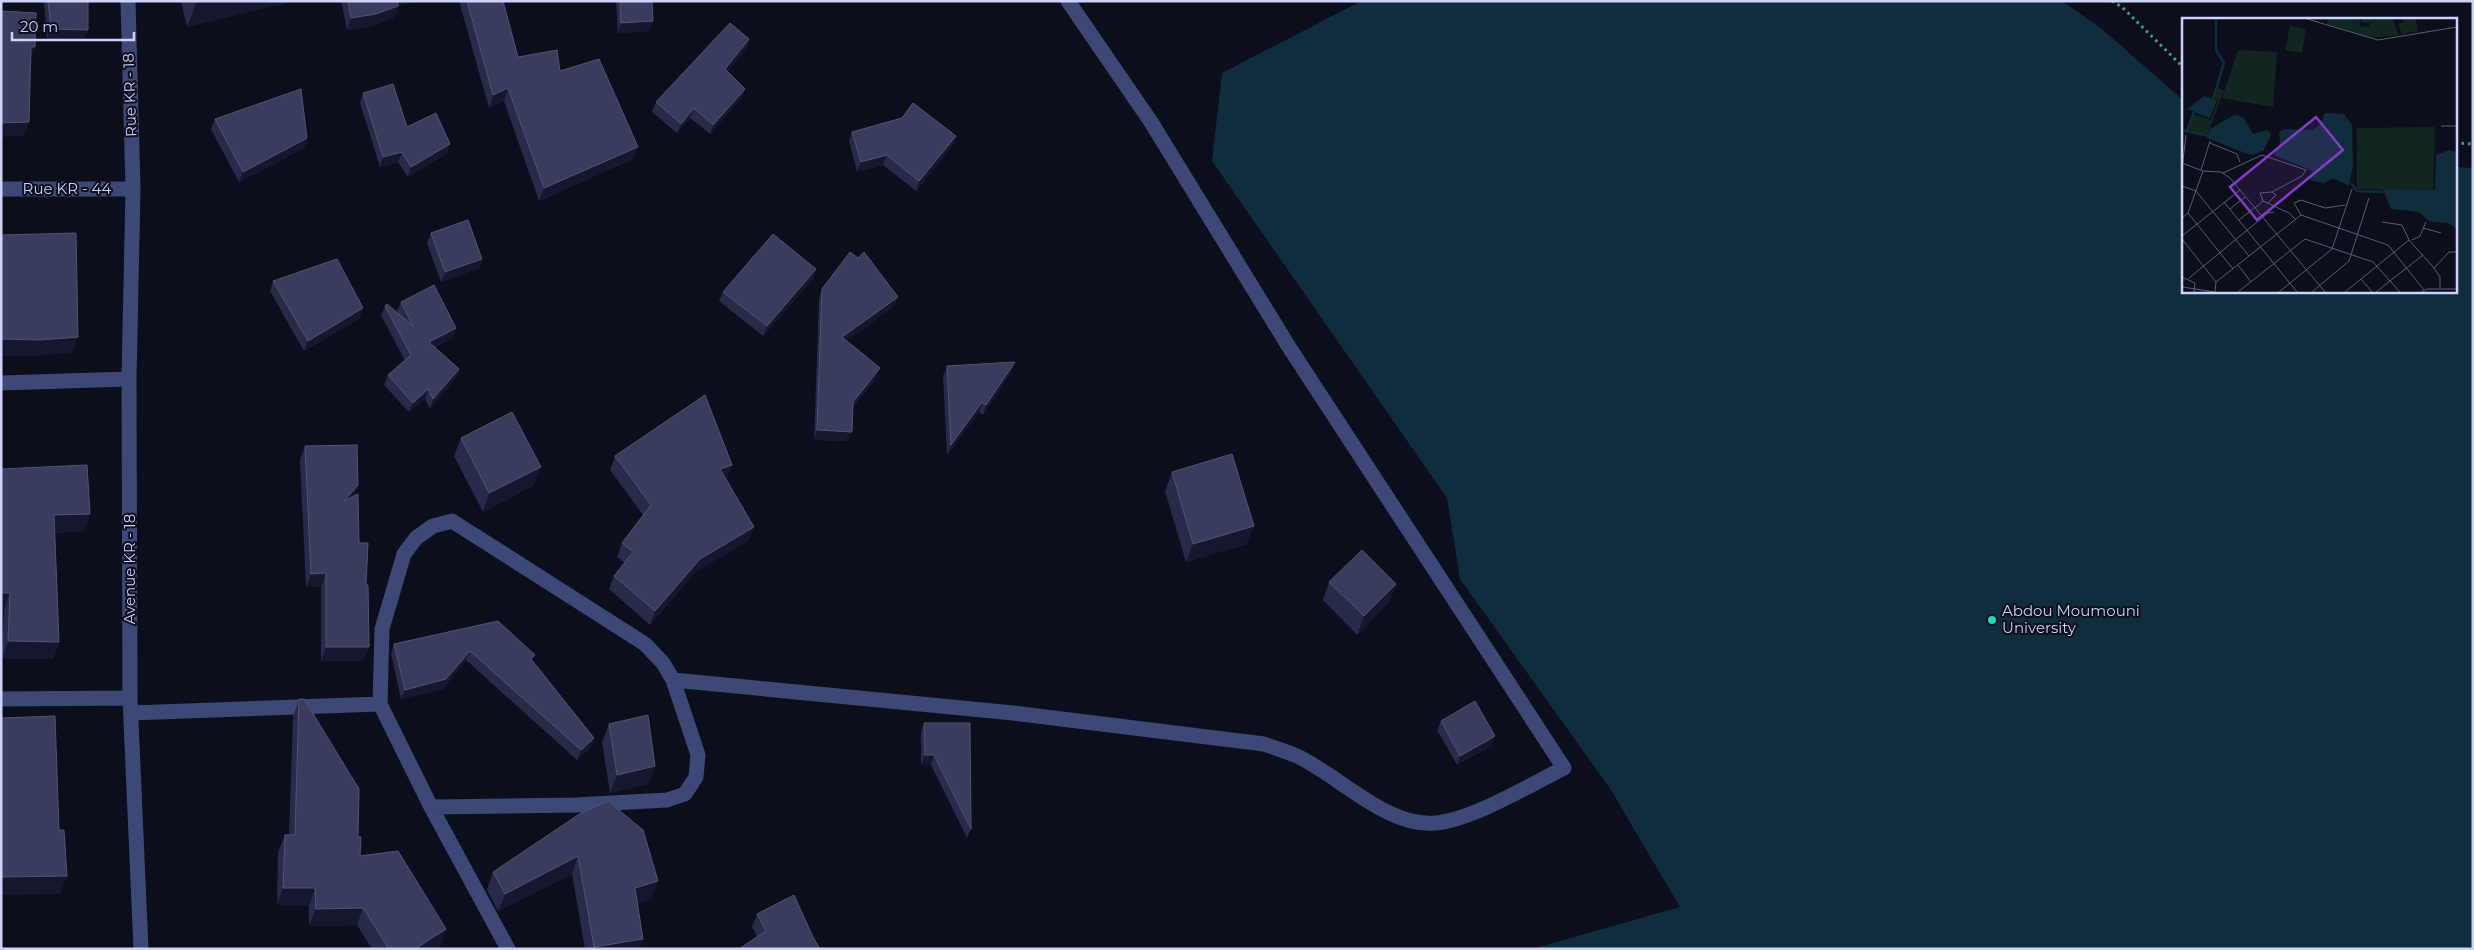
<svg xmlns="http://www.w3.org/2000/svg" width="2474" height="950" font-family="Montserrat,sans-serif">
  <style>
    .water { fill: #102d3d }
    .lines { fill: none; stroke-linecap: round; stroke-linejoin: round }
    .path { stroke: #37a483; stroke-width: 3; stroke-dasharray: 2.5 4; stroke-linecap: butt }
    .minor { stroke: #3c4977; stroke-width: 15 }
    .wall { fill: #272a49 }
    .shaded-wall { fill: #15172f }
    .building { fill: #393c5c; stroke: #505475 }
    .poi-dot { fill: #14e0c1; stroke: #0d0e1c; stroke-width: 2 }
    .labels { text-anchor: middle; stroke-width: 4; stroke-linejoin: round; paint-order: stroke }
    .street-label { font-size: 15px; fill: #cdd3fb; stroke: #0d0e1c }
    .poi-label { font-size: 15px; fill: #cdd3fb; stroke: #0d0e1c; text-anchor: start }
    .inset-river { fill: none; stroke: #102d3d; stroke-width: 2.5 }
    .inset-road { fill: none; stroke: #5a5d75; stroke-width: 1 }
    .view { fill: #833dc5; fill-opacity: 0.15; stroke: #833dc5; stroke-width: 2.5 }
    .inset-edge { fill: none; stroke: #cdd3fb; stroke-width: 2.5 }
  </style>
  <rect width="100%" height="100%" fill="#0d0e1c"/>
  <!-- water -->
  <path class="water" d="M 1361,1 L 2062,1 L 2102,29 L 2183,100 L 2183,291 L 2455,291 L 2455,167 L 2473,168 L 2473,949 L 1532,949 L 1680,907 L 1611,790 L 1460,579 L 1447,498 L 1212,161 L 1222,73 Z"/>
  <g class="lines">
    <!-- path -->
    <path class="path" d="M 2112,1 L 2122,7 L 2183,67
      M 2455,143 L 2473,144"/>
    <!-- minor -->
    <path class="minor" d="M 128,1 L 133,189 L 129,379 L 130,698 L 141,949
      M 1,189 L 133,189
      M 1,383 L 129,379
      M 673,680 L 1013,713 L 1264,744 C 1275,748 1286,751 1297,756 C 1338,775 1388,828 1435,823 C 1472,820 1530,785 1564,768 L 1289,347 L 1151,122 L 1068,1
      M 1,699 L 130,698
      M 380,704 L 382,629 L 404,554 L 416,538 L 433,526 L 452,521 L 645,644 L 663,663 L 673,680 L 698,755 L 696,777 L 685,794 L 667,800 L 575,805 L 431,807
      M 131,713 L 380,704 L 431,807 L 508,949"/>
  </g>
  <!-- wall -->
  <path class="wall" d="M 44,1 L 88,1 L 84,40 L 47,39 Z
    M 181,1 L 285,1 L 285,3 L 187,27 Z
    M 341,1 L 416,1 L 398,6 L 394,18 L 371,26 L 347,30 Z
    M 459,1 L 503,1 L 518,57 L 560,71 L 633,159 L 539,201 L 504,101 L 489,108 Z
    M 616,1 L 652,1 L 650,31 L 618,33 Z
    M 749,39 L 746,49 L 727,72 L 745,89 L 741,99 L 710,134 L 690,118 L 677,133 L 652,112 L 656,102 Z
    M 363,93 L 407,127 L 450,144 L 447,153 L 408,177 L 398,162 L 380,167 L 360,103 Z
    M 215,119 L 307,138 L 304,148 L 239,182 L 211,129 Z
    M 852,132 L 956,136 L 953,145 L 916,191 L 883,165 L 857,172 L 849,141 Z
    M 431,233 L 482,259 L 479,268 L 441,282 L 427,243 Z
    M 816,269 L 813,279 L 763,336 L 719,301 L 723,292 Z
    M 273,281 L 360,318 L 304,351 L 270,291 Z
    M 822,289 L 898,297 L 894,306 L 846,341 L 876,378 L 853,407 L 848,441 L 814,440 L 819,298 Z
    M 401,302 L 456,328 L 452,338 L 435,347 L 459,369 L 456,378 L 430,409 L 425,399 L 409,412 L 384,385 L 388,375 L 405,361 L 381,315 L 385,306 L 398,313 L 397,311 Z
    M 1015,362 L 1011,372 L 983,415 L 979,412 L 947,455 L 943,376 L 947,366 Z
    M 461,438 L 534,485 L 483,512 L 454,456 Z
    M 305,446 L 358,485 L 354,496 L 359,543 L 366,585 L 369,647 L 363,661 L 321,661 L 321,587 L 306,587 L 300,460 Z
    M 615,456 L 727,478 L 726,479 L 749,540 L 695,572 L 650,625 L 609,589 L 614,576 L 625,563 L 617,557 L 622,543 L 643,515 L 610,470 Z
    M 1,469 L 90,514 L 84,531 L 55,533 L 59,642 L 53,659 L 2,659 L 4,610 L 1,610 Z
    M 1172,472 L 1247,544 L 1186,562 L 1165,491 Z
    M 1329,582 L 1396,584 L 1389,602 L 1357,635 L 1323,600 Z
    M 498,621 L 532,661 L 594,738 L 590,748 L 577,760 L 466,660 L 443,689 L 401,699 L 391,654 L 394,644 Z
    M 299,699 L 358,837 L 360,856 L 446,929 L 440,947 L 436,949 L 372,949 L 357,925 L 309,926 L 309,906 L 277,905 L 278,852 L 285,835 L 289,835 L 293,717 Z
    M 1441,721 L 1495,736 L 1491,746 L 1457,765 L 1437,730 Z
    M 924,723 L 971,829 L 967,838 L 931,765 L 921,765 L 921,733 Z
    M 609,724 L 655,766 L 648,784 L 610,793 L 602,742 Z
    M 581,813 L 651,899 L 637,903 L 639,949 L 585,949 L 572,874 L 498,911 L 487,890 L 493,872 Z
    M 757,914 L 813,937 L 757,937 L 752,927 Z"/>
  <!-- shaded-wall -->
  <path class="shaded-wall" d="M 197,1 L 285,1 L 285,3 L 187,27 Z
    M 393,1 L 416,1 L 390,8 Z
    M 398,6 L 394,18 L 371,26 L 347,30 L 351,18 Z
    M 653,21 L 650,31 L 618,33 L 621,23 Z
    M 51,29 L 88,30 L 84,40 L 47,39 Z
    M 749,39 L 746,49 L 721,79 L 725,69 Z
    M 31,47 L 35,47 L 30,62 Z
    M 508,88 L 504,101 L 489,108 L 493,95 Z
    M 745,89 L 741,99 L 710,134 L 713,125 Z
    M 694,108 L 690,118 L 677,133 L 681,124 Z
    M 29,122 L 24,136 L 1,137 L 1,123 Z
    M 956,136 L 953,145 L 916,191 L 919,181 Z
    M 307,138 L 304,148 L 239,182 L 243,172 Z
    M 450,144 L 447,153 L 408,177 L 411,167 Z
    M 638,147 L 633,159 L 539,201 L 544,188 Z
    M 402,152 L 398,162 L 380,167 L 383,157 Z
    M 887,155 L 883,165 L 857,172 L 861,162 Z
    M 482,259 L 479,268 L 441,282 L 445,272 Z
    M 816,269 L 813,279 L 763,336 L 767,326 Z
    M 898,297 L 894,306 L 838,347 L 842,337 Z
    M 363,308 L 360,318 L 304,351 L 308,341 Z
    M 456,328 L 452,338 L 426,351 L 429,342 Z
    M 78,337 L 72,353 L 34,356 L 1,356 L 1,339 Z
    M 1015,362 L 1011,372 L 983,415 L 986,405 Z
    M 880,368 L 876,378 L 849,411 L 853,402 Z
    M 459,369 L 456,378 L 430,409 L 433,399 Z
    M 428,389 L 425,399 L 409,412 L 413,403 Z
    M 982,402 L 979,412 L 947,455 L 951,445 Z
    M 817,430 L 852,432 L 848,441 L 814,440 Z
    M 732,465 L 727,478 L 715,483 L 720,469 Z
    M 541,467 L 534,485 L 483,512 L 489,493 Z
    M 358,485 L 353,499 L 344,501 Z
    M 90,514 L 84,531 L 48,533 L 54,515 Z
    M 1254,526 L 1247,544 L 1186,562 L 1193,544 Z
    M 754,527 L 749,540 L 695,572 L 650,625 L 655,611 L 700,559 Z
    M 326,573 L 321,587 L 306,587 L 311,574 Z
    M 1396,584 L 1389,602 L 1357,635 L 1364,616 Z
    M 1,593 L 10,593 L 4,610 L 1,610 Z
    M 8,641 L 59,642 L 53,659 L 2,659 Z
    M 326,647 L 369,647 L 363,661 L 321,661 Z
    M 470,651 L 466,660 L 443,689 L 401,699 L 405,690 Z
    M 1495,736 L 1491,746 L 1457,765 L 1460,756 Z
    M 594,738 L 590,748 L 577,760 L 581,750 Z
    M 925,755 L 934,755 L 931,765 L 921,765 Z
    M 655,766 L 648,784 L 610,793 L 617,775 Z
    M 578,856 L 572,874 L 498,911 L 505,894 Z
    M 67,876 L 60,894 L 1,895 L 1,877 Z
    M 658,881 L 651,899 L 628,906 L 635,888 Z
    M 283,888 L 315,888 L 309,906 L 277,905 Z
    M 363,908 L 357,925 L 309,926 L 316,909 Z
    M 446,929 L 440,947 L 436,949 L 415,949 Z
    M 643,939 L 639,949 L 594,949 L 594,947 Z"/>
  <!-- building -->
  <path class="building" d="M 48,1 L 88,1 L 88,30 L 51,29 Z
    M 348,1 L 397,1 L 398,6 L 376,14 L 351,18 Z
    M 467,1 L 503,1 L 518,57 L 557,50 L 560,71 L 599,59 L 638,147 L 544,188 L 508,88 L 493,95 Z
    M 620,1 L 652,1 L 653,21 L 621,23 Z
    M 1,11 L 36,13 L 35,47 L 31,47 L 29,122 L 1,123 Z
    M 730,23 L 749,39 L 725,69 L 745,89 L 713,125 L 694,108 L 681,124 L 656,102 Z
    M 393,84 L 407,127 L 436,113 L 450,144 L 411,167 L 402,152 L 383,157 L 363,93 Z
    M 301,89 L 307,138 L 243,172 L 215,119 Z
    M 913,103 L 956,136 L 919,181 L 887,155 L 861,162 L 852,132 L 902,118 Z
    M 468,220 L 482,259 L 445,272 L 431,233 Z
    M 76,233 L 78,337 L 40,340 L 1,339 L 1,235 Z
    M 773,234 L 816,269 L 767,326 L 723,292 Z
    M 850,252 L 858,258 L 864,252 L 898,297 L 842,337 L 880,368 L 853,402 L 852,432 L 817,430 L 822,289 Z
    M 337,259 L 363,308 L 308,341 L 273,281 Z
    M 434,285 L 456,328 L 429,342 L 459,369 L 433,399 L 428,389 L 413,403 L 388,375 L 411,355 L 385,306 L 387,304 L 413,326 L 401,302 Z
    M 1015,362 L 986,405 L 982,402 L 951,445 L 947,366 Z
    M 705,395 L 732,465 L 720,469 L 754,527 L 700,559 L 655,611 L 614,576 L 633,552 L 622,543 L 651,505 L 615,456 Z
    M 512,412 L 541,467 L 489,493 L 461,438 Z
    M 357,445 L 358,485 L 344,501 L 358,494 L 359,543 L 368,543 L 366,585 L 368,585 L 369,647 L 326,647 L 326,573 L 311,574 L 305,446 Z
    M 1232,454 L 1254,526 L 1193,544 L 1172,472 Z
    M 87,465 L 90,514 L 54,515 L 59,642 L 8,641 L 10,593 L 1,593 L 1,469 Z
    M 1362,550 L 1396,584 L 1364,616 L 1329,582 Z
    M 498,621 L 535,655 L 531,659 L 594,738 L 581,750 L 470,651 L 446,679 L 405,690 L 394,644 Z
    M 299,699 L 304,699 L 359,789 L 358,837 L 361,837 L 360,856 L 398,851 L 446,929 L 415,949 L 389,949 L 363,908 L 316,909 L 315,888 L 283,888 L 285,835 L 295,835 Z
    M 1475,701 L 1495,736 L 1460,756 L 1441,721 Z
    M 648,715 L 655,766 L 617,775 L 609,724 Z
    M 55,716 L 59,830 L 64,830 L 67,876 L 1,877 L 1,718 Z
    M 924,723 L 970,723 L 971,829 L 934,755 L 925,755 Z
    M 608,801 L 643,830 L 658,881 L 635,888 L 643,939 L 594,947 L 578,856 L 505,894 L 493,872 L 581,813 Z
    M 794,895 L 813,937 L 820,949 L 739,949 L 766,931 L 757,914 Z"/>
  <!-- markers -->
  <circle class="poi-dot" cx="1992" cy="620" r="5"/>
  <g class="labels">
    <!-- street labels -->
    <g class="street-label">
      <text transform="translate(130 95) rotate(-92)" y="5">Rue KR - 18</text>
      <text x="67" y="194">Rue KR - 44</text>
      <text transform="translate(130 569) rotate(-90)" y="5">Avenue KR - 18</text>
    </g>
    <!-- poi labels -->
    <g class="poi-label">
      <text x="2002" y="616">Abdou Moumouni<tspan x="2002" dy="17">University</tspan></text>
    </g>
  </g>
  <!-- overview -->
  <g transform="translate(2182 18)">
    <rect width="275" height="275" fill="#0d0e1c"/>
    <path d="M 146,1 L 178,1 L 177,8 L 188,9 L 188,5 L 179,4 L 180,1 L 211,1 L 216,17 L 187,20 L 145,6 ZM 221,1 L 234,1 L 236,13 L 220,16 L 216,6 L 222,4 ZM 108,8 L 124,11 L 120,35 L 103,32 ZM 56,32 L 95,34 L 91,89 L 40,80 ZM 36,70 L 42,72 L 25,118 L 6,111 L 11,96 L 29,102 L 36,82 L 32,80 ZM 253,109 L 251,172 L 175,171 L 175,110 Z" fill="#112620"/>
    <path d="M 22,78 L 35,82 L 28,100 L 5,91 ZM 143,95 L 162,96 L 170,107 L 171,148 L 167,168 L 151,160 L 142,165 L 131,163 L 127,160 L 131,153 L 92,137 L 98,126 L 97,114 L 103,111 L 131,112 L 139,105 ZM 52,97 L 61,99 L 71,116 L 86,112 L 89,117 L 82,132 L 71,137 L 63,135 L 25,120 L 28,111 ZM 267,132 L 275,134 L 275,211 L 266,205 L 247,203 L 237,194 L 209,191 L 201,171 L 253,172 L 254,137 Z" fill="#102d3d"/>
    <path class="inset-river" d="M 31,81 L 42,45 L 34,32 L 34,1M 0,112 L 27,118M 5,113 L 12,94M 169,165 L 175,173 L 201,174"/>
    <path class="inset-road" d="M 125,1 L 196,22 L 275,9M 259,108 L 275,108M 28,125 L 55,136 L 58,144M 0,145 L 21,153 L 39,154 L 48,160 L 143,274M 0,151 L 4,117M 19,152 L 28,123M 41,155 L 80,137 L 124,152 L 120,158 L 90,174M 0,168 L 14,173 L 67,238M 81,183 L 78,175 L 90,174 L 94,177 L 86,185M 42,184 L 115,274M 163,187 L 143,190 L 119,182 L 112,185 L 119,197 L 206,227 L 242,272M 73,190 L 81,183 L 107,195 L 114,202M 48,191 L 63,179M 6,195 L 51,251M 0,200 L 6,195 L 21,153M 57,202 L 72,190M 200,204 L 220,207 L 227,222M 241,210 L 259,215M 0,218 L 58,172M 0,221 L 34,264 L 33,274M 230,222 L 238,218 L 244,204M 56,247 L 69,264M 0,259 L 13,265 L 12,274M 7,260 L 86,195 L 92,194M 179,261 L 190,274M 34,264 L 119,197M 0,269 L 33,274M 258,271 L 258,259 L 252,250 L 267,234 L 275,234M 56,274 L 123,221 L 191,244 L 218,274M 97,274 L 150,231 L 170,171M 130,274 L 167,243 L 187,180M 163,274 L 227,222 L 252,250M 194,274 L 241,237M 239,274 L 245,271 L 275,271"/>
    <path class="view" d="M 134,99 L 161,132 L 75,202 L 48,169 Z"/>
    <rect width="275" height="275" class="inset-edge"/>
  </g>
  <!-- border -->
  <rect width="2474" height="950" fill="none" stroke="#cdd3fb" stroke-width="5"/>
  <!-- scale -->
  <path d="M12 32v8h122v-8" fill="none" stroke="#cdd3fb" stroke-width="2.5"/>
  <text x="20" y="32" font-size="15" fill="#cdd3fb" stroke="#0d0e1c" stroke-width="4" paint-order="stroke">20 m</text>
</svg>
